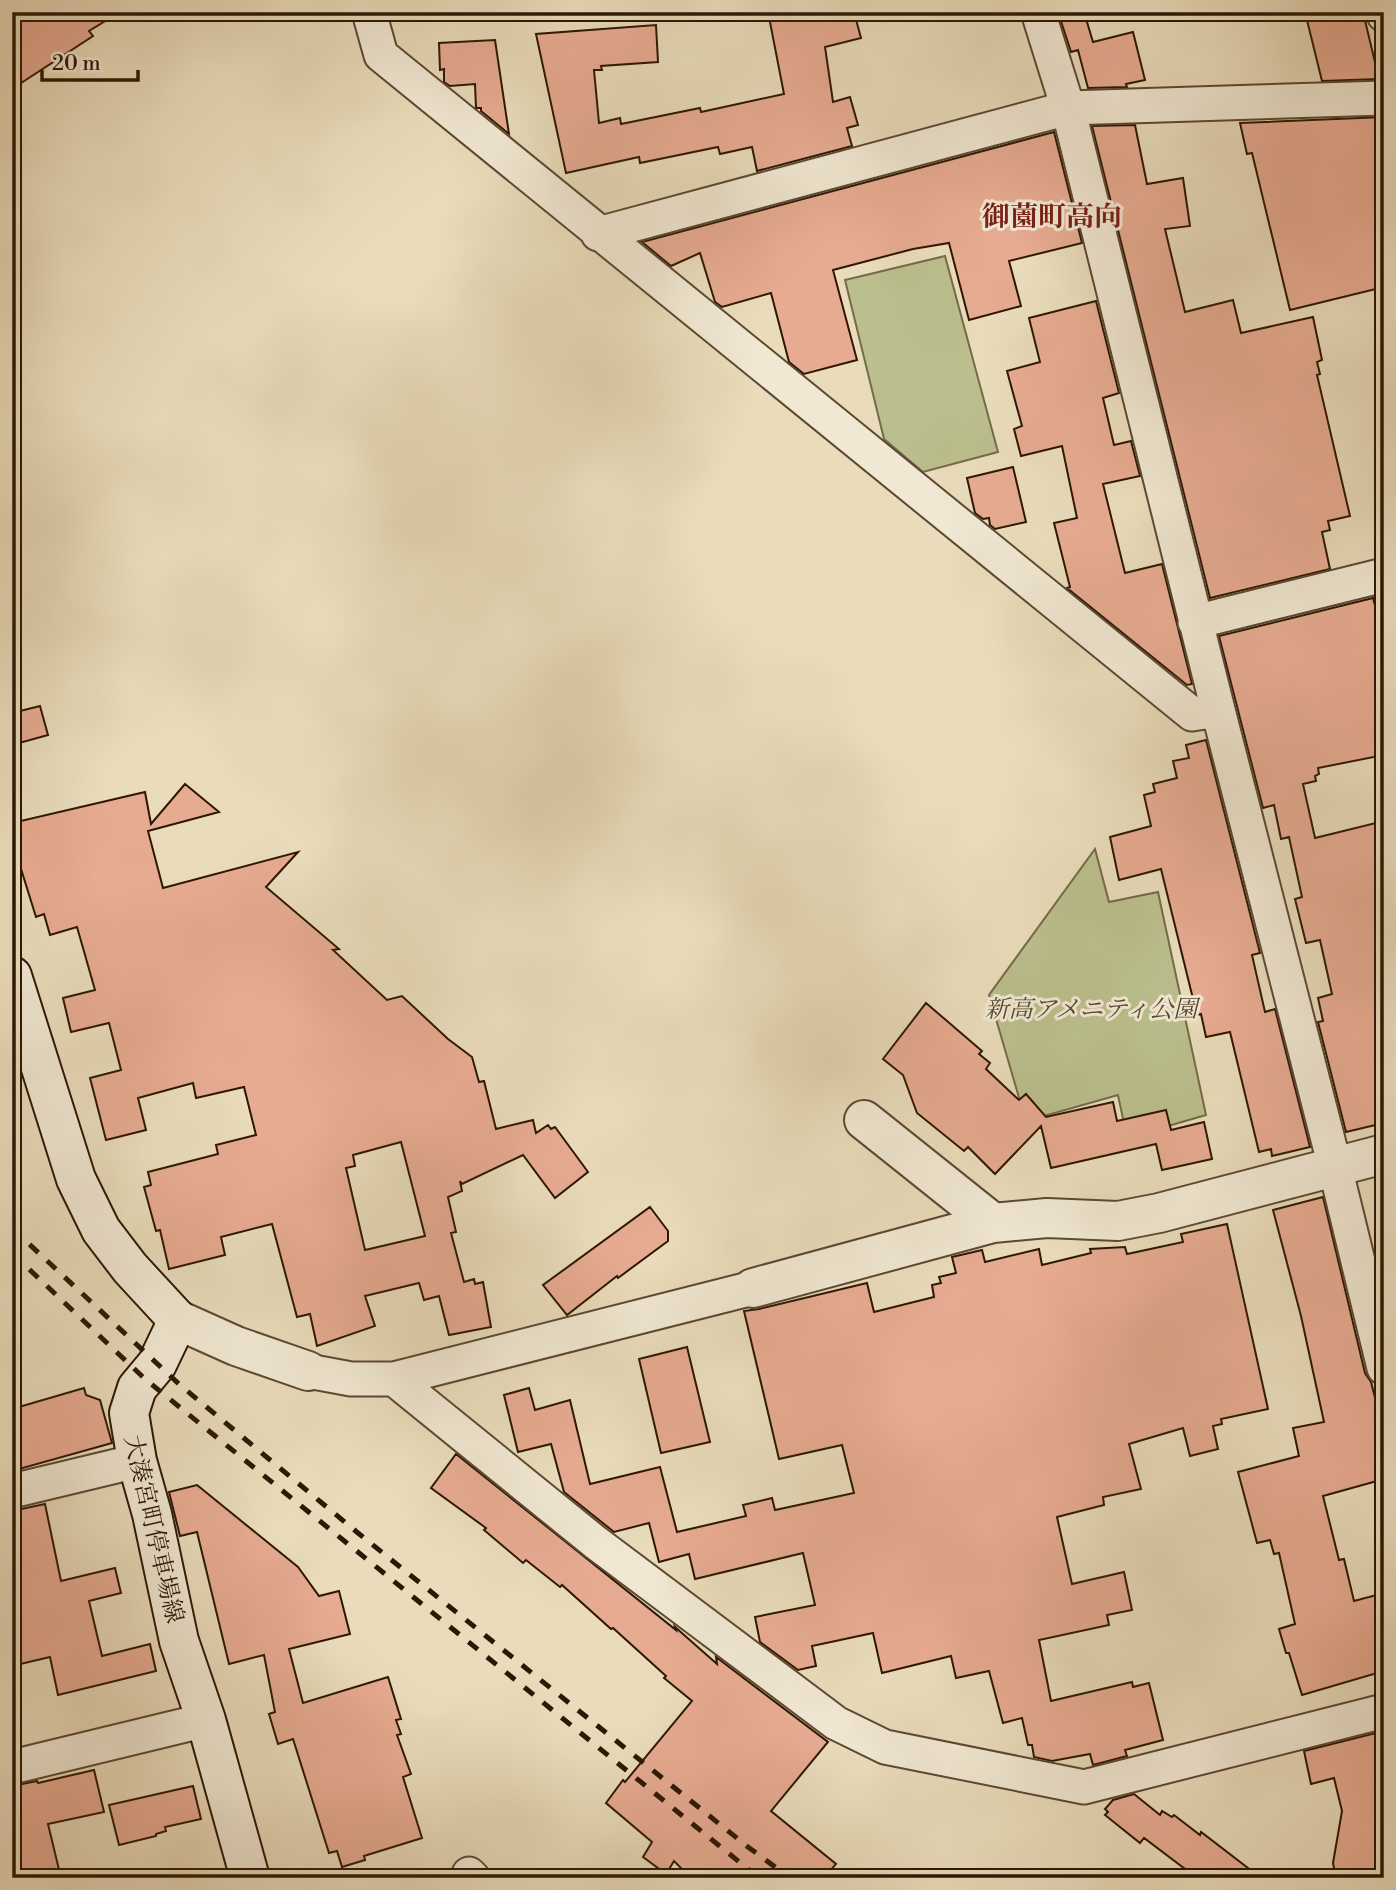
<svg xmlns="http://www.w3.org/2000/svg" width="1396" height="1890" font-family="'Libre Bodoni','Noto Serif JP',serif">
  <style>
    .green { fill: #bbbf8d; stroke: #746b48; stroke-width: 2 }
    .building { fill: #e7ab91; stroke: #2c1704; stroke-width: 2; fill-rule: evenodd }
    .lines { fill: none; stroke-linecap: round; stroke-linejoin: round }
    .minor-casing { stroke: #5c4832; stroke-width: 37 }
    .tertiary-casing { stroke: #5c4832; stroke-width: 42 }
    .secondary-casing { stroke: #2c1704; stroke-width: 42 }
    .minor { stroke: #f1e8d3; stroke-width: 33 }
    .tertiary { stroke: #f1e8d3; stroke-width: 38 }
    .secondary { stroke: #f1e8d3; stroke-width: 38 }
    .rail { stroke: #2c1704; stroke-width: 5; stroke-dasharray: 12 12; stroke-linecap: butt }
    .labels { text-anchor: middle; stroke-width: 6; stroke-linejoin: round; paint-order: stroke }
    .park-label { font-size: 24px; font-style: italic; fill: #57492d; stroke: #f1e8d3 }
    .street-label { font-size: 24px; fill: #2c1704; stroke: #f1e8d3 }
    .quarter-label { font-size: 28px; font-weight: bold; fill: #7a1f14; stroke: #f1e8d3 }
  </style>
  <rect width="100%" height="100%" fill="#eadcbb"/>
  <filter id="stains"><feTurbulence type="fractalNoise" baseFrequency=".00286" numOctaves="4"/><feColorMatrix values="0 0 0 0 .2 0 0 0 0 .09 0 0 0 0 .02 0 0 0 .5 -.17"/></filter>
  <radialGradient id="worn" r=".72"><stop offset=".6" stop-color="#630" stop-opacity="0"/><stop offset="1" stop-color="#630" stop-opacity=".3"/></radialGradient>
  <!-- green -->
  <path class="green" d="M 945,256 L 998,452 L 923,472 L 884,439 L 845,280 Z
    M 1095,849 L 1109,902 L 1158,892 L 1206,1115 L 1127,1138 L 1118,1095 L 1037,1118 L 1022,1108 L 989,995 Z"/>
  <!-- building -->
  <path class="building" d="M 12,12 L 120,12 L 89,31 L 93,36 L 12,89 Z
    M 794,12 L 854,12 L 861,38 L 825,47 L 833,102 L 850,97 L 858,125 L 847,128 L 852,146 L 757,171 L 752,147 L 720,154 L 718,147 L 640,163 L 639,157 L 566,173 L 536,34 L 656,25 L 658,62 L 601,66 L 602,70 L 594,70 L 599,123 L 620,118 L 621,124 L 700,108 L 701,112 L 784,94 L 769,17 Z
    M 1058,12 L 1084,12 L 1093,42 L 1133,32 L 1145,80 L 1126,84 L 1127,87 L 1088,88 L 1078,50 L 1071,52 Z
    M 1305,12 L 1363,12 L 1379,79 L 1322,81 Z
    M 495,40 L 509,134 L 481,111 L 481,108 L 476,108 L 475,84 L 450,86 L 444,82 L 444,69 L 440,70 L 439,43 Z
    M 1384,117 L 1384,287 L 1290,310 L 1252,153 L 1247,154 L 1240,123 Z
    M 1135,125 L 1147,184 L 1183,178 L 1190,226 L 1165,229 L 1185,312 L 1233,300 L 1241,333 L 1313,317 L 1322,360 L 1317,362 L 1320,374 L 1317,375 L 1350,516 L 1328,521 L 1330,530 L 1322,532 L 1330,569 L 1210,598 L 1092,126 Z
    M 1054,132 L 1082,243 L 1009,261 L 1021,306 L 969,320 L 949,243 L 913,249 L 833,270 L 857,360 L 804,374 L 789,362 L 771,293 L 722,307 L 715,302 L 700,253 L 671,266 L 642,242 Z
    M 1096,301 L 1119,393 L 1103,398 L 1114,445 L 1131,441 L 1140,476 L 1103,484 L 1125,573 L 1162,564 L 1192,684 L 1187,685 L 1067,588 L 1070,587 L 1054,523 L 1077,518 L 1062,446 L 1021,456 L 1014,429 L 1022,426 L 1007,371 L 1040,362 L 1029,318 Z
    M 1013,467 L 1026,522 L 995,529 L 990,525 L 989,518 L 983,519 L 975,513 L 967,478 Z
    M 1373,598 L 1377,613 L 1384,611 L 1384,755 L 1318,768 L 1319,774 L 1315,776 L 1316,781 L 1303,784 L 1315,838 L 1384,821 L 1384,1062 L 1375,1064 L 1384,1099 L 1384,1123 L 1346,1132 L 1318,1022 L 1323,1021 L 1318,998 L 1332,994 L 1320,940 L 1306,943 L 1295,899 L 1302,897 L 1289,837 L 1281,839 L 1274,805 L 1263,808 L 1219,636 Z
    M 40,706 L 48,735 L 12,745 L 12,713 Z
    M 1206,740 L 1260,953 L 1252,955 L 1265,1012 L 1275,1009 L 1310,1147 L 1272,1156 L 1271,1149 L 1259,1152 L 1230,1032 L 1206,1037 L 1201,1014 L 1197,1015 L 1161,869 L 1119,880 L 1110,837 L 1151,826 L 1144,795 L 1155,792 L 1153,784 L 1177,778 L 1173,761 L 1189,758 L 1186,745 Z
    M 185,784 L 219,812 L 148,831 L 163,888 L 298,852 L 266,887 L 339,949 L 333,950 L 387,1000 L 402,996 L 448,1039 L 472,1057 L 479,1082 L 484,1081 L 496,1129 L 533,1120 L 536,1133 L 548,1125 L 551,1129 L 555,1127 L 588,1172 L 555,1198 L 523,1155 L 462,1184 L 460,1181 L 462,1191 L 448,1197 L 456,1232 L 451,1233 L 464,1282 L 474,1279 L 475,1284 L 483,1282 L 491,1327 L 449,1335 L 439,1296 L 424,1300 L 419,1283 L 365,1296 L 375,1326 L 317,1346 L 310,1314 L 297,1317 L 272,1224 L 221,1237 L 225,1255 L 169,1269 L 160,1230 L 156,1231 L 144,1187 L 151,1185 L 148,1172 L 218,1154 L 216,1145 L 256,1135 L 244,1087 L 196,1098 L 193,1083 L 138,1098 L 146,1130 L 106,1140 L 90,1078 L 121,1070 L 109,1023 L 71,1032 L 63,998 L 95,990 L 77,927 L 50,935 L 44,914 L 36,917 L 12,840 L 12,823 L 145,792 L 151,824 ZM 401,1142 L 425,1236 L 365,1250 L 346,1168 L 355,1166 L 353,1155 Z
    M 926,1003 L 982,1051 L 979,1054 L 990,1063 L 986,1069 L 1019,1100 L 1026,1094 L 1046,1117 L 1113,1102 L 1117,1121 L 1166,1110 L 1171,1130 L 1204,1122 L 1212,1159 L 1162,1170 L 1156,1144 L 1051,1168 L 1041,1126 L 995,1174 L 968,1147 L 964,1151 L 917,1113 L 903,1075 L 883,1059 Z
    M 1323,1197 L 1365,1373 L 1371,1382 L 1382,1425 L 1377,1426 L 1384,1452 L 1384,1474 L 1376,1477 L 1377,1481 L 1323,1496 L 1339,1560 L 1344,1559 L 1354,1601 L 1384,1593 L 1384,1671 L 1302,1695 L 1289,1653 L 1286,1653 L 1279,1629 L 1295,1624 L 1279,1553 L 1274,1554 L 1270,1540 L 1257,1543 L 1238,1472 L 1299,1456 L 1293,1428 L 1324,1422 L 1301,1316 L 1273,1210 Z
    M 650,1207 L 668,1231 L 668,1241 L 618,1278 L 617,1276 L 567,1315 L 543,1285 Z
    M 1227,1224 L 1268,1409 L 1221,1419 L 1222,1424 L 1213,1426 L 1218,1449 L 1190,1456 L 1183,1428 L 1129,1444 L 1141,1489 L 1103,1497 L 1104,1505 L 1057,1517 L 1072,1584 L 1124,1572 L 1132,1610 L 1107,1615 L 1109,1625 L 1039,1640 L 1051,1701 L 1132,1682 L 1133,1687 L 1149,1683 L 1163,1740 L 1125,1750 L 1127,1756 L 1093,1765 L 1090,1754 L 1052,1761 L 1034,1757 L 1032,1745 L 1028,1745 L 1022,1718 L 1003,1723 L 989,1671 L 956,1678 L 951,1656 L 882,1673 L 873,1633 L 812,1646 L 816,1666 L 798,1670 L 760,1642 L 755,1617 L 815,1605 L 803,1553 L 695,1579 L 689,1554 L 659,1562 L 649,1523 L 614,1532 L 564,1492 L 551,1444 L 518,1452 L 504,1395 L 529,1388 L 535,1410 L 570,1400 L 590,1484 L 660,1467 L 677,1532 L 746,1516 L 743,1505 L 772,1498 L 775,1510 L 854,1493 L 842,1445 L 779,1459 L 744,1311 L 759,1309 L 867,1283 L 874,1312 L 934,1297 L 932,1285 L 941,1283 L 939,1277 L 956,1273 L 952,1257 L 982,1250 L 985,1262 L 1039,1249 L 1042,1265 L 1091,1253 L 1090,1249 L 1125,1247 L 1127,1254 L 1183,1242 L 1181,1234 Z
    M 687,1347 L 710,1442 L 661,1453 L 639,1359 Z
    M 84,1388 L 86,1395 L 100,1400 L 112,1443 L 12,1471 L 12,1409 Z
    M 456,1454 L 676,1630 L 675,1627 L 717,1664 L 716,1657 L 828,1742 L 771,1811 L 836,1864 L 824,1878 L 691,1878 L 674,1861 L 666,1874 L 643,1857 L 652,1842 L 606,1803 L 623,1780 L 625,1782 L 692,1701 L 664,1678 L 666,1676 L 613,1628 L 611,1629 L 562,1585 L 560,1587 L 526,1560 L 523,1563 L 484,1530 L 486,1528 L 431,1488 Z
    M 197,1485 L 298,1567 L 319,1596 L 339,1591 L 350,1634 L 289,1649 L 303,1703 L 388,1677 L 401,1719 L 396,1720 L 401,1734 L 397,1735 L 411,1774 L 403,1777 L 422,1838 L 364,1856 L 365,1860 L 342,1867 L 337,1851 L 329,1853 L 293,1739 L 278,1744 L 269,1714 L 275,1712 L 264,1655 L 229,1664 L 197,1532 L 180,1536 L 169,1492 Z
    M 45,1504 L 61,1581 L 115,1568 L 121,1593 L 89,1601 L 102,1656 L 150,1644 L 156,1671 L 58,1695 L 50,1657 L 12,1666 L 12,1511 Z
    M 1384,1731 L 1384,1878 L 1336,1878 L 1333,1863 L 1342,1811 L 1334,1778 L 1311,1784 L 1304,1751 Z
    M 94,1770 L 104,1812 L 48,1824 L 61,1878 L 12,1878 L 12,1786 L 37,1781 L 38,1783 Z
    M 193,1786 L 201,1819 L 165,1827 L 166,1831 L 156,1834 L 156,1836 L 119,1845 L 109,1805 Z
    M 1134,1794 L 1160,1815 L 1162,1811 L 1172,1817 L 1174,1815 L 1200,1835 L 1201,1832 L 1261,1878 L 1197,1878 L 1144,1838 L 1140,1843 L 1105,1815 L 1108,1812 L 1105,1809 L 1113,1800 Z"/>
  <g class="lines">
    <defs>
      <path id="minor" d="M 369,12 L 381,55 L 1192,714 L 1218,710
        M 1038,12 L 1068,108 L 1218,710 L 1335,1167 L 1384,1368
        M 1383,12 L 1384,15
        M 598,234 L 1068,108 L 1384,98
        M 1195,622 L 1384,575
        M 308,1371 L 351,1379 L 394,1379 L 753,1288
        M 394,1379 L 595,1542 L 836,1723 L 885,1747 L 1084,1787 L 1384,1711
        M 12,1491 L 137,1461
        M 12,1767 L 206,1720
        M 469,1874 L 473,1878"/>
      <path id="tertiary" d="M 864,1120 L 993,1223
        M 753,1288 L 993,1223 L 1047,1218 L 1118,1221 L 1159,1213 L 1384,1154
        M 178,1320 L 236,1346 L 308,1371"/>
      <path id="secondary" d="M 12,976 L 76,1179 L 101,1230 L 130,1268 L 178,1320 L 157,1364 L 137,1388 L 129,1413 L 137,1461 L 152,1514 L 179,1641 L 206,1720 L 250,1878"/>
    </defs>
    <!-- minor casing -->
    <use href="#minor" class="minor-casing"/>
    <!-- tertiary casing -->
    <use href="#tertiary" class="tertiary-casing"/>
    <!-- secondary casing -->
    <use href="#secondary" class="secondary-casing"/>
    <!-- minor -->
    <use href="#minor" class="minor"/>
    <!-- tertiary -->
    <use href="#tertiary" class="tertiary"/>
    <!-- secondary -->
    <use href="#secondary" class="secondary"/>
    <!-- rail -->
    <path class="rail" d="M 12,1228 L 180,1385 L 358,1533 L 748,1847 L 790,1878
      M 12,1253 L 145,1379 L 759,1878"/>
  </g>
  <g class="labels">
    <!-- park labels -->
    <g class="park-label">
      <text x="1091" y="1017">新高アメニティ公園</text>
    </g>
    <!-- street labels -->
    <g class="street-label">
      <text transform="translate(154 1529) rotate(77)" y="8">大湊宮町停車場線</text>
    </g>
    <!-- quarter labels -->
    <g class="quarter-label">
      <text x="1052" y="226">御薗町高向</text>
    </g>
  </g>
  <!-- margin -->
  <rect width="1396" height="1890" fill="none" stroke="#eadcbb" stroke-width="42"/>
  <rect x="14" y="14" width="1368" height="1862" fill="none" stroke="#2c1704" stroke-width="3.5"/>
  <rect x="21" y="21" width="1354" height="1848" fill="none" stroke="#2c1704" stroke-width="2"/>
  <!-- scale -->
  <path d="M42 70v10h96v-10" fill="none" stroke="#2c1704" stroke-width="3.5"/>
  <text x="52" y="70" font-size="21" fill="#2c1704" stroke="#f1e8d3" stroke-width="5" paint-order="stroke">20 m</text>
  <rect width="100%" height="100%" filter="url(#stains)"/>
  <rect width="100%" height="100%" fill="url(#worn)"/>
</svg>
